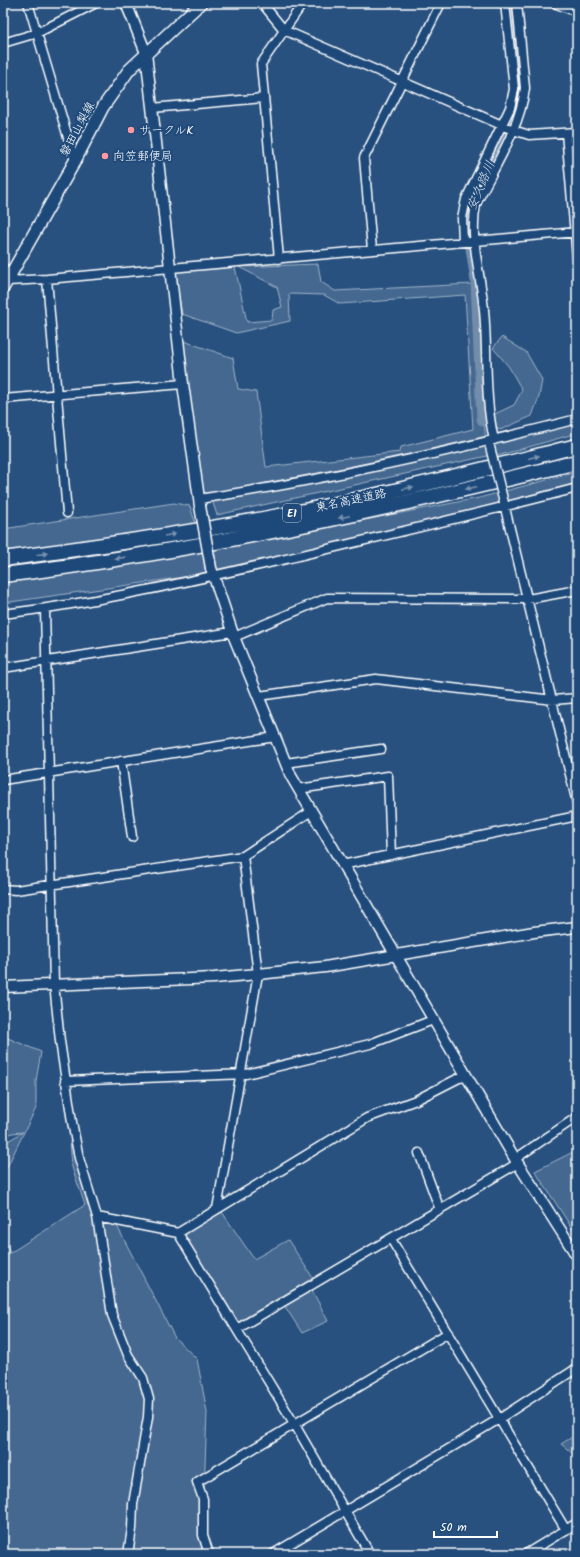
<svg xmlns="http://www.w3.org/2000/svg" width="580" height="1557" font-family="Kalam,'Klee One',sans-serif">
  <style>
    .green { fill: #446890; stroke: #a2b4c8 }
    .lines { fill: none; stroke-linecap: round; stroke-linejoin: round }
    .river { stroke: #718dab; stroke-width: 15 }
    .minor-casing { stroke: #fff; stroke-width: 11 }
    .tertiary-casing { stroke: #fff; stroke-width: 13 }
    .secondary-casing { stroke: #fff; stroke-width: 14 }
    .motorway-casing { stroke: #fff; stroke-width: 17 }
    .minor { stroke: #1f4a7a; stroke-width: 8 }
    .tertiary { stroke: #1f4a7a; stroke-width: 10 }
    .secondary { stroke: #1f4a7a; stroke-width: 11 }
    .motorway { stroke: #1f4a7a; stroke-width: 14 }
    .minor-bridge-casing { stroke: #fff; stroke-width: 11; stroke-linecap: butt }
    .tertiary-bridge-casing { stroke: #fff; stroke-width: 13; stroke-linecap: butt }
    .minor-bridge { stroke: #1f4a7a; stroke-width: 8 }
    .tertiary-bridge { stroke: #1f4a7a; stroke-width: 10 }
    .oneway { fill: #7992af }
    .poi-dot { fill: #ff9aa2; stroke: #1f4a7a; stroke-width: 1.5 }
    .labels { text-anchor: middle; stroke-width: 4; stroke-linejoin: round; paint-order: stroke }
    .shield { fill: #1f4a7a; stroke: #bcc9d7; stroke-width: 1 }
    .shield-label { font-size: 11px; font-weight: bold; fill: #fff }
    .street-label { font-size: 12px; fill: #fff; stroke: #1f4a7a }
    .poi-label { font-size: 12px; fill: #fff; stroke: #1f4a7a; text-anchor: start }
    .water-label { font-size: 13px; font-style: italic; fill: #d4dde6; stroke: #1f4a7a }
  </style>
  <rect width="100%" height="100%" fill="#28517f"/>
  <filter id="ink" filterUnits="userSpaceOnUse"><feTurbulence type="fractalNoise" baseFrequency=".025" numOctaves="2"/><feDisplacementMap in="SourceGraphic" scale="8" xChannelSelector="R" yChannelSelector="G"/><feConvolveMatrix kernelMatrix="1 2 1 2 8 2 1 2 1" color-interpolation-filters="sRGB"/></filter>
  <g filter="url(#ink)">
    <!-- green -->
    <path class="green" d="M 318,264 L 321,282 L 335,291 L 472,284 L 484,419 L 514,405 L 522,390 L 509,367 L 493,348 L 502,337 L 526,352 L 542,380 L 539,397 L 532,416 L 500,430 L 484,420 L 487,456 L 217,515 L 211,497 L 198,494 L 178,339 L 233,358 L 238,389 L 256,392 L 266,467 L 400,452 L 401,447 L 473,429 L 465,295 L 340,304 L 324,295 L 289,294 L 290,321 L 236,333 L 182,314 L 175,272 L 235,267 L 247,322 L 272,320 L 273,310 L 282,307 L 277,287 L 239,267 Z
      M 577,422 L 577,433 L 497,456 L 493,444 Z
      M 577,472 L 577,483 L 291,557 L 205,574 L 3,603 L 3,579 L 229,546 L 479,498 Z
      M 174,503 L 190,506 L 196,525 L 3,555 L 3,529 Z
      M 3,1036 L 41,1052 L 36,1081 L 36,1108 L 3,1175 L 3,1144 L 23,1132 L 12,1133 L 3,1138 Z
      M 70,1141 L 77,1147 L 96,1214 L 117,1226 L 175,1338 L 197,1359 L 207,1412 L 203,1518 L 212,1554 L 3,1554 L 3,1238 L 10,1253 L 85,1205 L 72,1167 Z
      M 577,1150 L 577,1236 L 535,1171 Z
      M 222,1212 L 254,1259 L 288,1240 L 313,1278 L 238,1322 L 183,1233 Z
      M 312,1290 L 328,1321 L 302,1333 L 284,1305 Z
      M 577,1434 L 577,1457 L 561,1444 Z"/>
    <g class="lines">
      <!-- river -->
      <path class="river" d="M 484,419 L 478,281 L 468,215 L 472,201 L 519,100 L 520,88 L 512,3"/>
      <defs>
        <path id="minor" d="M 28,3 L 75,161
          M 262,3 L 284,30 L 513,130 L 529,135 L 577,132
          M 554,3 L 577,12
          M 3,43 L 37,33 L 96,3
          M 152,108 L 264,98
          M 566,133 L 577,258
          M 463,241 L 462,218 L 466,199 L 510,108 L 514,89 L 505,3
          M 372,250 L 364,158 L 441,3
          M 279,259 L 261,64 L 303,3
          M 3,267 L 7,281 L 47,279 L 577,232
          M 47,279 L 67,513
          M 3,399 L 183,384
          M 494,440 C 484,396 488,354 484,310 C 481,275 469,238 476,204 C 494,167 520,129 525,88 L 517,3
          M 199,499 C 327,480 452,451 577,419
          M 504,504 L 577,803
          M 45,609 L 54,984 L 60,1041 L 72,1122 L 79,1158 L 97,1217 L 112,1315 L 128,1355 L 143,1378 L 149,1399 L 148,1417 L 133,1504 L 132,1529 L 128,1554
          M 3,614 C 104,602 204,578 303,555 C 395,533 486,512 577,488
          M 234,637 L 327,598 L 528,599 L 577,590
          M 3,668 L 232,632
          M 259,696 L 376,679 L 553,700 L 577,698
          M 121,761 L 132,837
          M 286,763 L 381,749
          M 3,780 L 275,737
          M 298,789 L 388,776 L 391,855
          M 342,865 L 577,816
          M 3,889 L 16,890 L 243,856 L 310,812
          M 65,1081 L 246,1074 L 370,1044 L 433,1020
          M 419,1153 L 440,1210
          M 515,1159 L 577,1117
          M 217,1209 L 258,974 L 243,856
          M 97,1217 L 178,1233 L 295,1425 L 370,1554
          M 178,1233 L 367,1118 L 416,1100 L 459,1078 L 467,1077
          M 391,1239 L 566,1530
          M 237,1329 L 518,1163
          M 209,1554 L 203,1535 L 203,1499 L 197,1482 L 448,1333
          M 273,1554 L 499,1419 L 577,1368
          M 526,1554 L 577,1523"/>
        <path id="tertiary" d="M 126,3 L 146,53 L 183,384 L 200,506
          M 211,568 L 234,637 L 291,776 L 515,1159 L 577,1256
          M 3,987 L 214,978 L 258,974 L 325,967 L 534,932 L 577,927"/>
        <path id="secondary" d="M 3,288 L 75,161 L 103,107 L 129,70 L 201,3"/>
        <path id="motorway" d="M 3,559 C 94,547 184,534 274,517 C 376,497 476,471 577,446
          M 3,575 C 198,551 387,509 577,462"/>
      </defs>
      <!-- minor casing -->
      <use href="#minor" class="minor-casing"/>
      <!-- tertiary casing -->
      <use href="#tertiary" class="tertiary-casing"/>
      <!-- secondary casing -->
      <use href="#secondary" class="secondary-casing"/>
      <!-- motorway casing -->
      <use href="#motorway" class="motorway-casing"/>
      <!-- minor -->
      <use href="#minor" class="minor"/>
      <!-- tertiary -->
      <use href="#tertiary" class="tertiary"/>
      <!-- secondary -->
      <use href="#secondary" class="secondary"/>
      <!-- motorway -->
      <use href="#motorway" class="motorway"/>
      <defs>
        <path id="minor-bridge" d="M 490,447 L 504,503"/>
        <path id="tertiary-bridge" d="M 200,506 L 211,568"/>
      </defs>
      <!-- minor-bridge casing -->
      <use href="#minor-bridge" class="minor-bridge-casing"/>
      <!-- tertiary-bridge casing -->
      <use href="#tertiary-bridge" class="tertiary-bridge-casing"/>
      <!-- minor-bridge -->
      <use href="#minor-bridge" class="minor-bridge"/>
      <!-- tertiary-bridge -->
      <use href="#tertiary-bridge" class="tertiary-bridge"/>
    </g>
    <!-- one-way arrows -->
    <defs><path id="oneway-solid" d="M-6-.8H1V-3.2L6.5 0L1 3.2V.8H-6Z"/></defs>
    <g class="oneway">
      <use href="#oneway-solid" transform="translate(534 457) rotate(-14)"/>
      <use href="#oneway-solid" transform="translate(408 488) rotate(-13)"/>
      <use href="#oneway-solid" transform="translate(471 488) rotate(166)"/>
      <use href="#oneway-solid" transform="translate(344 517) rotate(168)"/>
      <use href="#oneway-solid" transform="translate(170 535) rotate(-10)"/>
      <use href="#oneway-solid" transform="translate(42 554) rotate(-8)"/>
      <use href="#oneway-solid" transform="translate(120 558) rotate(172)"/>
    </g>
  </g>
  <!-- markers -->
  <g class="poi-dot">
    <circle cx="131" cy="130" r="4"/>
    <circle cx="105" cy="156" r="4"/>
  </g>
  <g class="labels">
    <!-- shield labels -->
    <rect class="shield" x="283" y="504" width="18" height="18" rx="3"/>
    <g class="shield-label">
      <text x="292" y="517">E1</text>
    </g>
    <!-- street labels -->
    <g class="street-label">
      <text transform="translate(77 129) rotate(-62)" y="4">磐田山梨線</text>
      <text transform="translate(351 500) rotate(-12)" y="4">東名高速道路</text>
    </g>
    <!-- poi labels -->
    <g class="poi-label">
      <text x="139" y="134">サークルK</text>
      <text x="113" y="160">向笠郵便局</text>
    </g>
    <!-- water labels -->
    <g class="water-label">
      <text transform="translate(480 185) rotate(-67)" y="5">安久路川</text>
    </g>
  </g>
  <!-- margin -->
  <rect width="580" height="1557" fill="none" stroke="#1f4a7a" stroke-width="16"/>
  <rect x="8" y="8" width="564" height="1541" fill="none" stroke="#fff" stroke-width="1.5" filter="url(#ink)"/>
  <!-- scale -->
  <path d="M434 1531v6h63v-6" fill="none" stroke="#ffffff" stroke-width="2"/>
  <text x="440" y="1531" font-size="12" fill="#ffffff" stroke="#1f4a7a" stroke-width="3" paint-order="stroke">50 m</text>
</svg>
